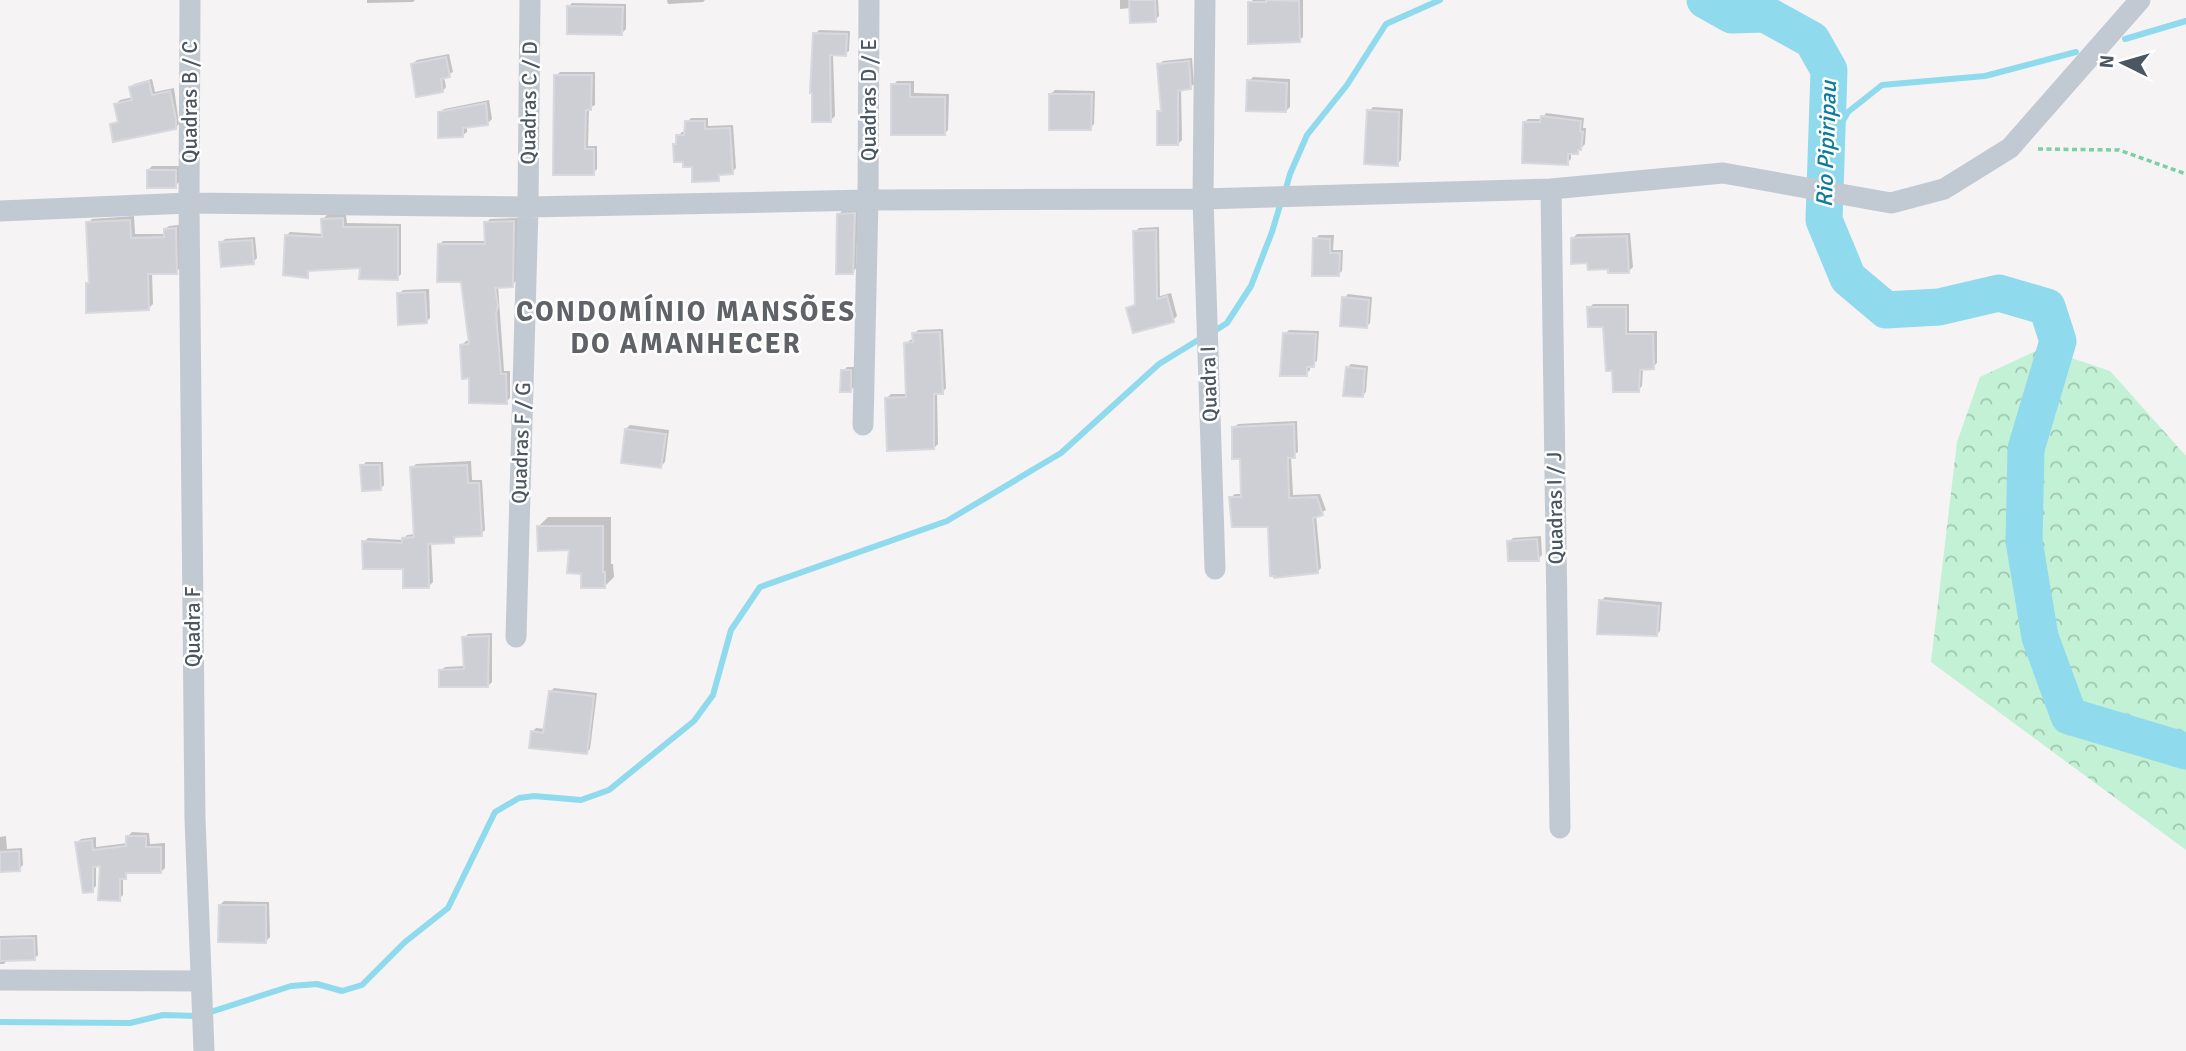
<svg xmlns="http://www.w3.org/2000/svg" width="2186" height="1051" font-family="Signika,sans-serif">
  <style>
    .forest { fill: url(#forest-crowns) }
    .shadow { fill: #0003 }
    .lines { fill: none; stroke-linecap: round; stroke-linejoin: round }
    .stream { stroke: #90daee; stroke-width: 6 }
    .river { stroke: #90daee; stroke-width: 37 }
    .building { fill: #cdcfd5; stroke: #d7d9de; stroke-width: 2 }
    .path { stroke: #7ad0a6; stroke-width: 3.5; stroke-dasharray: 5 3.5; stroke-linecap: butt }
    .street { stroke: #c1cad2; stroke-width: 21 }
    .labels { text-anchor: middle; stroke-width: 5; stroke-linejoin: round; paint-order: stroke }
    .street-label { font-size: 21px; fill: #4a5661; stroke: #fff }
    .water-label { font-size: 23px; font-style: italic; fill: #0c7c9b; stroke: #fff }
    .district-label { font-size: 28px; font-weight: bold; letter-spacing: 2px; fill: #5f6368; stroke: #fff }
  </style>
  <defs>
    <pattern id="forest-crowns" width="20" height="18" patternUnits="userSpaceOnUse" patternTransform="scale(1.75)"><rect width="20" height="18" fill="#c3f1d5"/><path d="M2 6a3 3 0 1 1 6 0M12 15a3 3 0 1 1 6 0" fill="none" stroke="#a0c6b0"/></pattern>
  </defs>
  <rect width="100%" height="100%" fill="#f5f3f3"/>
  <!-- forest -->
  <path class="forest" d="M 2042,348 L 2110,371 L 2186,456 L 2186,850 L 1931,662 L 1957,442 L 1980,377 Z"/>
  <!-- shadow -->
  <path class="shadow" d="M 367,0 L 415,0 L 413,2 L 367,3 Z
    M 667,0 L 705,0 L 703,2 L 668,4 Z
    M 1120,0 L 1158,0 L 1159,16 L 1155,20 L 1131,8 L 1120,9 Z
    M 1253,0 L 1303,0 L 1303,37 L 1299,40 L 1250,3 Z
    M 572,3 L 626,4 L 626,29 L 622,33 L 568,7 Z
    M 819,30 L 850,31 L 849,51 L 845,54 L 833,54 L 835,116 L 831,120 L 815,34 Z
    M 449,54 L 453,72 L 444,77 L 446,87 L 443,91 L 413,64 L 417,60 Z
    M 1192,58 L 1194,84 L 1190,88 L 1181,89 L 1182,140 L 1178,144 L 1159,112 L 1163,108 L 1159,65 L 1163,61 Z
    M 560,72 L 595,72 L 595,105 L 589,108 L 588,146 L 597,146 L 597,169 L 593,173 L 556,76 Z
    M 1253,77 L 1290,79 L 1290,107 L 1286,111 L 1249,81 Z
    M 152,79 L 155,92 L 174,88 L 179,124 L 175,128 L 112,124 L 120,120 L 116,104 L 120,100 L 133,97 L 130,88 L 134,84 Z
    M 897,81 L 914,81 L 914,93 L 949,94 L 948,130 L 944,134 L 893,85 Z
    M 1055,90 L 1095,91 L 1094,124 L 1090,128 L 1051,94 Z
    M 489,100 L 492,119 L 488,123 L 467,126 L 467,132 L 463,135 L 440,113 L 444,109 Z
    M 1373,107 L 1403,109 L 1401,160 L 1397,164 L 1369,111 Z
    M 1546,113 L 1584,118 L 1583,128 L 1586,128 L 1585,144 L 1577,153 L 1571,152 L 1571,159 L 1567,163 L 1525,122 L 1528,119 L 1542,119 Z
    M 691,118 L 708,118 L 708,126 L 733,125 L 736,168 L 732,172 L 722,173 L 718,179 L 694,165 L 675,145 L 678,142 L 678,136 L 682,132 L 686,132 L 687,122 Z
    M 152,166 L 179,166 L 179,182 L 175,186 L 148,170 Z
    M 858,210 L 856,268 L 853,272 L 838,215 L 842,211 Z
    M 327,215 L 346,215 L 347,223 L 401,224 L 401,274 L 397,278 L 362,266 L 311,269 L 307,276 L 286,236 L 290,232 L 324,234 L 323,219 Z
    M 134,216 L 135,234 L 166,234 L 165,229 L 169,226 L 179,225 L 180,268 L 176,272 L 152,273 L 153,304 L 149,308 L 90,282 L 88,223 L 92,219 Z
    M 518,218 L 516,281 L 512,285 L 498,286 L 504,371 L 510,371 L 510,398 L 506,402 L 471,376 L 462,345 L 466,341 L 471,341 L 462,281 L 439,245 L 443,241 L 486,241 L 486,223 L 490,219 Z
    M 1159,227 L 1160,296 L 1171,293 L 1177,316 L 1173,320 L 1128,308 L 1136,303 L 1135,232 L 1139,228 Z
    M 1630,233 L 1633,267 L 1629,271 L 1589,262 L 1573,238 L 1577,234 Z
    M 1319,235 L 1334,235 L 1333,250 L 1343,250 L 1342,271 L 1338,275 L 1315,239 Z
    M 255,237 L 257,258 L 253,262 L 221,243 L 225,239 Z
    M 429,289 L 430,318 L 426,322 L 399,294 L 403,290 Z
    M 1348,294 L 1372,297 L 1370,323 L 1366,327 L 1344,298 Z
    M 1593,304 L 1629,304 L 1629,331 L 1657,331 L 1657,363 L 1653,367 L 1643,368 L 1642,386 L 1638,390 L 1614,369 L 1605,325 L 1589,308 Z
    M 943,329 L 946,388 L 943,392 L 937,392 L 938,444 L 934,448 L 887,398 L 891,394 L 908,394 L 906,344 L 910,340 L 914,339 L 914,334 L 918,330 Z
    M 1289,330 L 1319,331 L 1317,361 L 1310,365 L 1310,370 L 1306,374 L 1285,334 Z
    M 1351,364 L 1368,366 L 1366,392 L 1362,396 L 1347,368 Z
    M 847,367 L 854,367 L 854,387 L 850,391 L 843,371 Z
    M 1297,421 L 1298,452 L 1291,456 L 1293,495 L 1320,494 L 1326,510 L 1316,515 L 1321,568 L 1317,572 L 1270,525 L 1231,497 L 1235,494 L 1242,494 L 1242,457 L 1234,428 L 1238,424 Z
    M 630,425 L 669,430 L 665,462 L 661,466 L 626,429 Z
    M 471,461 L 472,480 L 482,480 L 485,530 L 481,534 L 457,535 L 454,541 L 431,542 L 433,582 L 429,586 L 404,567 L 364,542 L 368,538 L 403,540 L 407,535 L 416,534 L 412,468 L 416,464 Z
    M 366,462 L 383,462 L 384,485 L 380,489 L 362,466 Z
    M 548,517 L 611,517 L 611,564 L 613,564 L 614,577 L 605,586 L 582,572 L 571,548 L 539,526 Z
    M 1541,536 L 1542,555 L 1538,559 L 1509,542 L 1513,538 Z
    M 1605,597 L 1662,602 L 1660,631 L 1656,635 L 1601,601 Z
    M 492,633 L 492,682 L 488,686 L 441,671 L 445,667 L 465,666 L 464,638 L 468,634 Z
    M 554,688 L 597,693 L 590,749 L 586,753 L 532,732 L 536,728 L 545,729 L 550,692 Z
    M 132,832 L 149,833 L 150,844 L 165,843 L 165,868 L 161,872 L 129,871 L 123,877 L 123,895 L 119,899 L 101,864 L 96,864 L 96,886 L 92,890 L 77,843 L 81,839 L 96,837 L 96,847 L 128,843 L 128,836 Z
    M 6,836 L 7,849 L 22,848 L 23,865 L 19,869 L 0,870 L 0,837 Z
    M 224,901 L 269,902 L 270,937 L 266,941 L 220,905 Z
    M 37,935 L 38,955 L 34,959 L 8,959 L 4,964 L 0,964 L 0,936 Z"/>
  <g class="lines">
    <!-- stream -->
    <path class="stream" d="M 2125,39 L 2186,21
      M 1826,150 L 1848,112 L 1882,85 L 1985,76 L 2076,52
      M 1285,192 L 1290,174 L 1307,135 L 1347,85 L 1386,24 L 1440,0
      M 1213,332 L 1227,323 L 1251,286 L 1272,232 L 1281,202
      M 0,1022 L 130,1023 L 163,1015 L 198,1016 L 291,986 L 317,984 L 342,991 L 362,985 L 405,942 L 448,908 L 495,812 L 519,798 L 534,796 L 581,800 L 609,790 L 694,721 L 713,695 L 731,630 L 760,587 L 947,521 L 1061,453 L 1159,364 L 1203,337"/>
    <!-- river -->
    <path class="river" d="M 1705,0 L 1732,15 L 1765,14 L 1812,40 L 1829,70 L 1824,220 L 1848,278 L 1886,310 L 1939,307 L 1999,293 L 2047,307 L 2058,341 L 2026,449 L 2024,541 L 2040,637 L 2069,716 L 2186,751"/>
  </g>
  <!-- building -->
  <path class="building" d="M 1129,0 L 1155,0 L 1156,22 L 1130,23 Z
    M 1266,0 L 1299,1 L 1300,42 L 1248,44 L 1248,2 L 1266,2 Z
    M 567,6 L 623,7 L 622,35 L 567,34 Z
    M 813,33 L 847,34 L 846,56 L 830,55 L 831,122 L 812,122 L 812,93 L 810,93 Z
    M 446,57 L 450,77 L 441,79 L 443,92 L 416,97 L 411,64 Z
    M 1189,61 L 1191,89 L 1178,91 L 1178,145 L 1157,145 L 1157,111 L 1161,111 L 1157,64 Z
    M 554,75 L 592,75 L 591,110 L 586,110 L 585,149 L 594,149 L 594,175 L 553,175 Z
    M 1247,80 L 1287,83 L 1286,112 L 1246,111 Z
    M 149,81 L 152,95 L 170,91 L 176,119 L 176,129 L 113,142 L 110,124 L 118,122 L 114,104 L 132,100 L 129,87 Z
    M 891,84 L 910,84 L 910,97 L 945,97 L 945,135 L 891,135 Z
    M 1049,94 L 1092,94 L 1091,130 L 1049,130 Z
    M 486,103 L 488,125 L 463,128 L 463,137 L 438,138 L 438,112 Z
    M 1367,110 L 1399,112 L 1398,166 L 1364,164 Z
    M 1541,116 L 1581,121 L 1580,131 L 1583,132 L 1581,150 L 1578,150 L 1578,154 L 1568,154 L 1568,165 L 1522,163 L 1523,122 L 1540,122 Z
    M 685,121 L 705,121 L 705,129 L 730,128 L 733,174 L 719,175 L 719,181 L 692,182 L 692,167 L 683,167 L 683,162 L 674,162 L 673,144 L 676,144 L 676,135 L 684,135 Z
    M 147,170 L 176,170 L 176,188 L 147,188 Z
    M 855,213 L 853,274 L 836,274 L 837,214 Z
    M 343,218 L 343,227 L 398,227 L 398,280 L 359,279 L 360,268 L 308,271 L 308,278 L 283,275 L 285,235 L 322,237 L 321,219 Z
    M 130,220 L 131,238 L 164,237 L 164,229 L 176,228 L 177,274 L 148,274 L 149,310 L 86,313 L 86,283 L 89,283 L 86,222 Z
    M 514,221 L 513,287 L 495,288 L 498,306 L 496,313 L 501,374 L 506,374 L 507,404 L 469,403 L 469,378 L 462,379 L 460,345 L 469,344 L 461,282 L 437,282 L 438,244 L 485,244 L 484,222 Z
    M 1156,230 L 1157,299 L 1167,296 L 1174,322 L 1133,333 L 1126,308 L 1135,305 L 1133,231 Z
    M 1627,236 L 1629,273 L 1608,273 L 1608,269 L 1588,270 L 1587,263 L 1571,264 L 1571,238 Z
    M 1313,238 L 1330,239 L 1330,253 L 1340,253 L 1339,276 L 1312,276 Z
    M 252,240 L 254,264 L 221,267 L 219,242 Z
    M 425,292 L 427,323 L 398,325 L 397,293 Z
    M 1342,297 L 1369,300 L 1367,328 L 1340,326 Z
    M 1587,307 L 1626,307 L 1626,334 L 1653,334 L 1654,369 L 1640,370 L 1639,392 L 1613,392 L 1612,371 L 1606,371 L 1603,327 L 1588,327 Z
    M 940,332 L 943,394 L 934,394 L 934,449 L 887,451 L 885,398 L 906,397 L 904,343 L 913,342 L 912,333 Z
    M 1283,333 L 1316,334 L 1314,367 L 1307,367 L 1307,376 L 1280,376 Z
    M 1346,367 L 1365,369 L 1363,397 L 1343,396 Z
    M 841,370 L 851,370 L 851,392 L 840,392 Z
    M 1294,424 L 1295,458 L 1288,458 L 1289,498 L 1317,497 L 1323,515 L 1313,518 L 1318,573 L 1274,578 L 1274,576 L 1270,576 L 1268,527 L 1232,527 L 1229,497 L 1241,497 L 1240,459 L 1232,459 L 1232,427 Z
    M 625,429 L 666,434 L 661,468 L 621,463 Z
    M 360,465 L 380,465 L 381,490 L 362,491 Z
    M 467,465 L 468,483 L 479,483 L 482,536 L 454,537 L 454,543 L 428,544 L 429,588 L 403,588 L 403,569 L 363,569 L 362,541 L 402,543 L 402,538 L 414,537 L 410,467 Z
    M 537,526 L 603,526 L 603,572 L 605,572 L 605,588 L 581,588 L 581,574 L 567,573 L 569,550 L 538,551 Z
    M 1537,539 L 1539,561 L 1508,561 L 1507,541 Z
    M 1599,600 L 1659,606 L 1657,636 L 1597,634 Z
    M 489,636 L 488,687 L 439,687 L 439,670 L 464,669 L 462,637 Z
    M 549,691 L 594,696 L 587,754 L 529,748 L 531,731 L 543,733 Z
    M 126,836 L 146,836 L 146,847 L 161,847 L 161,873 L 126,873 L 126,879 L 120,879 L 120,901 L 98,900 L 100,866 L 93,867 L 93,892 L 83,893 L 75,842 L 92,840 L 93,850 L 126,846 Z
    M 19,851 L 20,871 L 0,872 L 0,852 Z
    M 219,905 L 266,905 L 266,943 L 218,942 Z
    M 22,938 L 34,938 L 35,960 L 0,961 L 0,939 Z"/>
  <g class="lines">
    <!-- path -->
    <path class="path" d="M 2038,149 L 2119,150 L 2186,174"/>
    <!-- street -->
    <path class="street" d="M 190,0 L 189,203 L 195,819 L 204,1051
      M 1205,0 L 1203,199 L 1215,569
      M 1551,189 L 1560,828
      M 0,211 L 189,203 L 528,207 L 868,200 L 1203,199 L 1551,189 L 1723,173 L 1891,203 L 1944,189 L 2010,148 L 2140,0
      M 863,425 L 868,200 L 869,0
      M 516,637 L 528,207 L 530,0
      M 0,980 L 201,981"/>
  </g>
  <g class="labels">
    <!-- street labels -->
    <g class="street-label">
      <text transform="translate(869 100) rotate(-90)" y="7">Quadras D / E</text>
      <text transform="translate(190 102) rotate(-90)" y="7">Quadras B / C</text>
      <text transform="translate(529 103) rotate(-89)" y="7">Quadras C / D</text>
      <text transform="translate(1209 384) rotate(-92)" y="7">Quadra I</text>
      <text transform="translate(521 443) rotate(-88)" y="7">Quadras F / G</text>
      <text transform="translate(1555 508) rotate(-91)" y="7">Quadras I / J</text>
      <text transform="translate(193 627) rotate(-90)" y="7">Quadra F</text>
    </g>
    <!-- water labels -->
    <g class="water-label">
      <text transform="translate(1826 144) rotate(-88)" y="8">Rio Pipiripau</text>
    </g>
    <!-- district labels -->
    <g class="district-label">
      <text x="686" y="321">CONDOMÍNIO MANSÕES<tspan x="686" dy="32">DO AMANHECER</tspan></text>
    </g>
  </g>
  <!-- north arrow -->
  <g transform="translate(2123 63) rotate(275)" stroke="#ffffff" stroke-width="5" paint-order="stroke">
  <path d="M0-5L12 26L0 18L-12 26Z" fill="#4a5661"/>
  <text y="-10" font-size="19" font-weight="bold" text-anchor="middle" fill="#4a5661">N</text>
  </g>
</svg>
